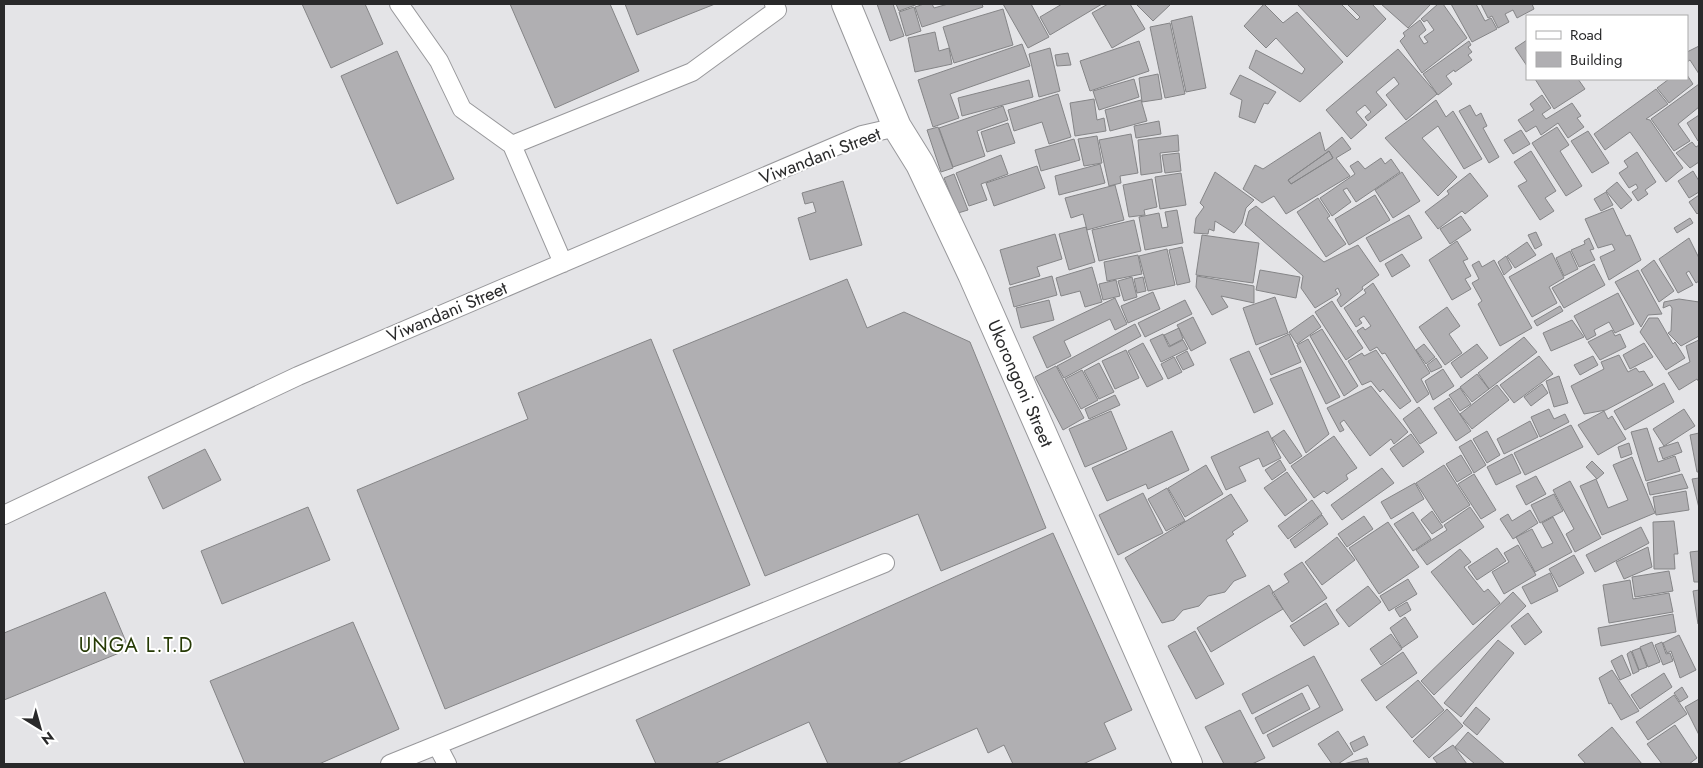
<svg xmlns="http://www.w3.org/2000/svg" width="1703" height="768" font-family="Jost,sans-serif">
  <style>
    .building { fill: #b0afb2; stroke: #858587; fill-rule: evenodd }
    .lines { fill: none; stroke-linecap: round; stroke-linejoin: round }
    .lane-casing { stroke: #98989b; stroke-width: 20 }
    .street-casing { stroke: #98989b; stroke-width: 30 }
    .lane { stroke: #fff; stroke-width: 18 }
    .street { stroke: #fff; stroke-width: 28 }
    .labels { text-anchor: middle; stroke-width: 4; stroke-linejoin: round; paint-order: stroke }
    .street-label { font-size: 18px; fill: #29292a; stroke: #fff }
    .quarter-label { font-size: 20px; letter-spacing: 1px; fill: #263a05; stroke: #fff }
  </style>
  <rect width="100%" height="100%" fill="#e4e4e7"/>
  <!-- building -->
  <path class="building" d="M 302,4 L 365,4 L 383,44 L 331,68 Z
    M 510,4 L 610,4 L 639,71 L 555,108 Z
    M 625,4 L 715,4 L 637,35 Z
    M 877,4 L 893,4 L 904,36 L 890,41 Z
    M 896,4 L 918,4 L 899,11 Z
    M 924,4 L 932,4 L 934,8 L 948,4 L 982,4 L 983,7 L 922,27 L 915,7 Z
    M 1003,4 L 1031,4 L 1049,37 L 1028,48 Z
    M 1062,4 L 1102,4 L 1050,35 L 1040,17 Z
    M 1108,4 L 1130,4 L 1145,29 L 1112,48 L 1092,13 Z
    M 1136,4 L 1169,4 L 1170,5 L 1153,21 Z
    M 1264,4 L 1283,23 L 1297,12 L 1343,62 L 1300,102 L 1249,68 L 1256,50 L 1302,74 L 1305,69 L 1276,38 L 1266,48 L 1244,26 Z
    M 1297,4 L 1341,4 L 1357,20 L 1360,17 L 1347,4 L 1372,4 L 1386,19 L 1347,57 Z
    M 1381,4 L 1431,4 L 1408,28 Z
    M 1438,4 L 1443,4 L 1467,38 L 1422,73 L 1400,41 L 1405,36 L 1403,33 L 1420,20 L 1426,30 L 1419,36 L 1424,44 L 1428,42 L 1424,37 L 1434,30 L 1427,20 L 1424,22 L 1421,19 Z
    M 1451,4 L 1476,4 L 1485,21 L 1491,18 L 1497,29 L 1472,42 Z
    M 1481,4 L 1532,4 L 1534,9 L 1517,18 L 1513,10 L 1505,14 L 1509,22 L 1498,28 L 1492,16 L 1488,18 Z
    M 914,7 L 921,31 L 906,36 L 899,12 Z
    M 1003,9 L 1013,45 L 954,63 L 943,27 Z
    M 1192,16 L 1206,88 L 1186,92 L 1171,21 Z
    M 1170,23 L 1185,94 L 1165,98 L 1150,27 Z
    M 935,32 L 939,51 L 949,48 L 952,64 L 915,72 L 908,38 Z
    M 1527,40 L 1527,66 L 1515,48 Z
    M 1139,41 L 1149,71 L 1090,91 L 1080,61 Z
    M 1469,41 L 1471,45 L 1468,47 L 1472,52 L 1468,55 L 1472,60 L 1455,72 L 1454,70 L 1446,76 L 1452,84 L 1438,95 L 1423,74 Z
    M 1022,44 L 1030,66 L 950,94 L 959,118 L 933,127 L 918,80 Z
    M 1699,46 L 1699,74 L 1690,60 L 1687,62 L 1687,52 Z
    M 1050,48 L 1060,91 L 1039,97 L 1029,54 Z
    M 1398,49 L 1437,94 L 1406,120 L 1386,95 L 1399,84 L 1394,77 L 1376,92 L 1387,105 L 1368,121 L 1365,117 L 1371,112 L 1365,105 L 1356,112 L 1367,125 L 1351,139 L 1326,110 Z
    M 397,51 L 454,179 L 397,204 L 341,76 Z
    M 1068,53 L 1071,65 L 1057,66 L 1055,55 Z
    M 1158,74 L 1162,99 L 1142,102 L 1139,78 Z
    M 1240,75 L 1276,92 L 1268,104 L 1264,103 L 1255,123 L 1239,117 L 1242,100 L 1230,94 Z
    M 1687,75 L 1693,84 L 1669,103 L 1657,88 L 1669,79 L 1687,79 Z
    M 1134,79 L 1139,97 L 1099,110 L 1093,91 Z
    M 1535,79 L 1578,79 L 1585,89 L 1554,109 Z
    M 1029,80 L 1033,97 L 962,116 L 958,98 Z
    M 1699,84 L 1699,107 L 1678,124 L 1690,141 L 1674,151 L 1651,119 Z
    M 1656,89 L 1668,104 L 1646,119 L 1650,120 L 1683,168 L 1666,182 L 1630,132 L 1605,150 L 1594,134 Z
    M 1058,94 L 1071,137 L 1049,144 L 1042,122 L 1014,131 L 1008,110 Z
    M 1542,95 L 1551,108 L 1542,114 L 1546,119 L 1572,103 L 1581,116 L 1577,118 L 1584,127 L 1568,138 L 1558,123 L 1541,135 L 1536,126 L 1526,132 L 1518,120 L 1534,110 L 1530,104 Z
    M 1094,99 L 1097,120 L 1104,118 L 1106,131 L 1075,136 L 1070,103 Z
    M 1141,100 L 1147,121 L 1110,131 L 1105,110 Z
    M 1436,100 L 1446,117 L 1453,111 L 1482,159 L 1464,169 L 1438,126 L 1422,138 L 1457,177 L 1438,196 L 1385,138 Z
    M 1470,105 L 1476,116 L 1481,113 L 1487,126 L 1483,128 L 1499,157 L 1489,163 L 1459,111 Z
    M 1003,106 L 1008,120 L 977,131 L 985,156 L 953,167 L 939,128 Z
    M 1699,115 L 1699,140 L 1698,141 L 1687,123 Z
    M 1159,121 L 1161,134 L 1136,138 L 1134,126 Z
    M 1008,123 L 1015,143 L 987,152 L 981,132 Z
    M 938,127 L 953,168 L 941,172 L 927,130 Z
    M 1557,127 L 1569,145 L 1560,151 L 1582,186 L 1566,196 L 1532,143 Z
    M 1521,130 L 1530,144 L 1513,154 L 1504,140 Z
    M 1588,131 L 1609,163 L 1592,173 L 1571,141 Z
    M 1320,132 L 1325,151 L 1342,137 L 1351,149 L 1336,158 L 1350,176 L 1286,214 L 1274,196 L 1262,203 L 1243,189 L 1255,165 L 1263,169 ZM 1329,151 L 1333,158 L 1291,184 L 1288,180 Z
    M 1131,134 L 1138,173 L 1120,176 L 1121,183 L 1109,186 L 1099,140 Z
    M 1178,135 L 1179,151 L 1160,153 L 1162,172 L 1141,175 L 1138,140 Z
    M 1097,136 L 1102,163 L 1084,166 L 1078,139 Z
    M 1074,139 L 1080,160 L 1041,171 L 1035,150 Z
    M 1692,142 L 1696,147 L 1699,145 L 1699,162 L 1690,168 L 1676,153 Z
    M 1329,151 L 1333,158 L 1291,184 L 1288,180 Z
    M 1531,151 L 1556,191 L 1545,198 L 1554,211 L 1540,220 L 1518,186 L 1527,181 L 1514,162 Z
    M 1637,152 L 1656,182 L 1645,190 L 1648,194 L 1638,201 L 1632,192 L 1638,188 L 1636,184 L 1629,188 L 1619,173 L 1628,167 L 1624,161 Z
    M 1179,153 L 1181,171 L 1165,173 L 1162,155 Z
    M 1001,155 L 1008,174 L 981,184 L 987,200 L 969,206 L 956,173 Z
    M 1381,158 L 1385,164 L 1391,159 L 1400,172 L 1356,202 L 1347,188 L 1343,190 L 1351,202 L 1332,216 L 1320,198 L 1355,174 L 1350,166 L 1358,161 L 1365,169 Z
    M 1100,164 L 1105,183 L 1059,195 L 1055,176 Z
    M 1037,166 L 1045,188 L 994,206 L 986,183 Z
    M 1693,171 L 1699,181 L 1699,192 L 1689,198 L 1678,181 Z
    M 1215,172 L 1254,200 L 1246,208 L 1242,223 L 1234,233 L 1215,221 L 1214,231 L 1209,229 L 1208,234 L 1194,233 L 1196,218 L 1204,207 L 1200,203 Z
    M 1402,172 L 1420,201 L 1393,218 L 1375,190 Z
    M 1181,173 L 1186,205 L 1160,209 L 1155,177 Z
    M 1470,173 L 1488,196 L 1465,214 L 1462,211 L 1438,229 L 1425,212 L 1449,194 L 1447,191 Z
    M 954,174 L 968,210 L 958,213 L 944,178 Z
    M 1152,179 L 1157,207 L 1144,210 L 1145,215 L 1129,217 L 1123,185 Z
    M 843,181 L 862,245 L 810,260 L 798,218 L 816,212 L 813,202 L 805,204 L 802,193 Z
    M 1617,182 L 1632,200 L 1621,209 L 1606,191 Z
    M 1115,185 L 1124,220 L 1087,230 L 1083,214 L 1071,218 L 1065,198 Z
    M 1606,192 L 1613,205 L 1601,211 L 1594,199 Z
    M 1375,195 L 1390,220 L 1349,245 L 1335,219 Z
    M 1699,195 L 1699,212 L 1697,214 L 1689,202 Z
    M 1318,198 L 1330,216 L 1327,218 L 1346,244 L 1326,257 L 1297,212 Z
    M 1256,206 L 1324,262 L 1358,245 L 1379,275 L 1362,287 L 1363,289 L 1341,307 L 1337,300 L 1341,295 L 1338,288 L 1335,290 L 1338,294 L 1315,308 L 1301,288 L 1303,276 L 1245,225 L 1249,211 Z
    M 1613,208 L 1626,236 L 1630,235 L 1641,260 L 1609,280 L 1600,257 L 1615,250 L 1612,244 L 1598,248 L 1585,219 Z
    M 1177,210 L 1183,243 L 1145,250 L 1139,217 L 1159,213 L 1162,228 L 1168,227 L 1165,212 Z
    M 1409,215 L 1422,238 L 1380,262 L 1366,238 Z
    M 1461,216 L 1471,230 L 1450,244 L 1440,229 Z
    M 1690,218 L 1693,223 L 1677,233 L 1674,228 Z
    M 1134,220 L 1141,251 L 1099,261 L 1092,230 Z
    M 1086,227 L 1095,262 L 1069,270 L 1059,234 Z
    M 1536,232 L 1542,245 L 1535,249 L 1528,235 Z
    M 1055,234 L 1062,259 L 1037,267 L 1040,276 L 1010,285 L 1000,250 Z
    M 1202,235 L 1259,243 L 1253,283 L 1196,275 Z
    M 1589,238 L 1594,249 L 1590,250 L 1595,260 L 1579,267 L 1571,250 L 1585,244 L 1584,241 Z
    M 1689,238 L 1699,258 L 1699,281 L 1696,283 L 1689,271 L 1686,273 L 1693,285 L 1678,293 L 1659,259 Z
    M 1457,241 L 1468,259 L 1463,261 L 1471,276 L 1465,279 L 1471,289 L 1452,300 L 1429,260 Z
    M 1527,242 L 1536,255 L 1515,268 L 1507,256 Z
    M 1182,247 L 1190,282 L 1177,285 L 1169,250 Z
    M 1167,249 L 1175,285 L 1148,291 L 1139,256 Z
    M 1570,251 L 1578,269 L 1564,276 L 1556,258 Z
    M 1552,253 L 1564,278 L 1549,287 L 1557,303 L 1532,317 L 1509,277 Z
    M 1402,254 L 1410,266 L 1392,277 L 1385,264 Z
    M 1138,255 L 1142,274 L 1107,281 L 1104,262 Z
    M 1506,256 L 1512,268 L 1504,275 L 1498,262 Z
    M 1494,260 L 1532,328 L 1500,346 L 1478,304 L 1482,301 L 1472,283 L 1479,279 L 1472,265 L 1479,261 L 1482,267 Z
    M 1654,260 L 1674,291 L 1659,302 L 1641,270 Z
    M 1594,264 L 1605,285 L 1564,308 L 1552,288 Z
    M 1092,267 L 1102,302 L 1085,307 L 1080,291 L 1061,296 L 1056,278 Z
    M 1260,270 L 1300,277 L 1296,298 L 1256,290 Z
    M 1638,270 L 1662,314 L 1648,315 L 1641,327 L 1615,282 Z
    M 1052,276 L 1057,295 L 1014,307 L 1009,288 Z
    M 1197,276 L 1254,286 L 1254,303 L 1221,296 L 1228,307 L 1212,315 L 1196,287 Z
    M 1132,277 L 1137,297 L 1124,301 L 1118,281 Z
    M 1143,277 L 1146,291 L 1137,293 L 1134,279 Z
    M 847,279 L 867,328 L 904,312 L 970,342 L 1046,528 L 941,571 L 918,514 L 765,576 L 673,350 Z
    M 1116,280 L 1120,296 L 1103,300 L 1099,284 Z
    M 1373,283 L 1430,373 L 1421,379 L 1429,394 L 1417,403 L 1385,353 L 1382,354 L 1377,347 L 1370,351 L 1357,331 L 1363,327 L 1365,330 L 1371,326 L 1364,316 L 1359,319 L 1362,323 L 1356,327 L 1344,308 L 1366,293 L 1364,290 Z
    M 1153,292 L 1160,309 L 1128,323 L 1121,306 Z
    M 1618,293 L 1634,324 L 1615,333 L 1609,322 L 1594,330 L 1596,335 L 1587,340 L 1574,316 Z
    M 1275,297 L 1288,333 L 1256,345 L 1243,308 Z
    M 1115,298 L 1127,324 L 1115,330 L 1110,319 L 1064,341 L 1071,356 L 1047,368 L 1033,337 Z
    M 1679,299 L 1699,302 L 1699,336 L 1681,346 L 1668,333 L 1671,331 L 1672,308 L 1670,305 L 1663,308 L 1664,302 Z
    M 1049,300 L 1054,320 L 1021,328 L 1016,308 Z
    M 1185,300 L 1192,314 L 1145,337 L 1138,323 Z
    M 1332,301 L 1363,348 L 1346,360 L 1315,312 Z
    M 1560,306 L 1563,311 L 1537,326 L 1534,321 Z
    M 1447,307 L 1460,326 L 1449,334 L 1462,353 L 1445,365 L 1419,327 Z
    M 1313,315 L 1321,327 L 1297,344 L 1289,332 Z
    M 1193,317 L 1206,343 L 1191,351 L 1177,325 Z
    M 1649,318 L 1658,318 L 1673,344 L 1675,342 L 1685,358 L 1666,370 L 1640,332 Z
    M 1572,320 L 1584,337 L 1551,351 L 1543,333 Z
    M 1135,324 L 1141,336 L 1064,378 L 1057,366 Z
    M 1179,328 L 1183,339 L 1170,346 L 1164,335 Z
    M 1322,329 L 1358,386 L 1344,396 L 1310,336 Z
    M 1612,330 L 1615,336 L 1620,334 L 1626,347 L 1600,360 L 1588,342 Z
    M 1163,334 L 1169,347 L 1183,340 L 1188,349 L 1161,362 L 1150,340 Z
    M 1289,334 L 1301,362 L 1271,375 L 1259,348 Z
    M 1524,337 L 1537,352 L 1489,389 L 1478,373 Z
    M 651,339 L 750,585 L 445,709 L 357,490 L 528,419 L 518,393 Z
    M 1308,339 L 1340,397 L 1326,404 L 1297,345 Z
    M 1699,340 L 1699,382 L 1697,379 L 1679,390 L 1668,373 L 1690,362 L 1686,346 Z
    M 1143,343 L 1163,379 L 1147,387 L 1128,351 Z
    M 1644,343 L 1653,357 L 1630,369 L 1623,355 Z
    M 1424,344 L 1435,357 L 1426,364 L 1416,350 Z
    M 1477,344 L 1488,358 L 1461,378 L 1451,363 Z
    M 1126,350 L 1139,378 L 1115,389 L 1102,361 Z
    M 1376,350 L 1411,401 L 1400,409 L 1383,389 L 1380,392 L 1371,381 L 1362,385 L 1348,361 L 1362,353 L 1364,356 Z
    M 1187,351 L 1194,365 L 1183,370 L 1176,357 Z
    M 1249,351 L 1273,404 L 1254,413 L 1230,359 Z
    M 1619,355 L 1628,372 L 1636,368 L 1639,372 L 1644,371 L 1653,385 L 1606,410 L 1584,414 L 1571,386 L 1604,369 L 1601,362 Z
    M 1539,356 L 1553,374 L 1514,403 L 1500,385 Z
    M 1593,356 L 1598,365 L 1580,375 L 1574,365 Z
    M 1174,357 L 1182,372 L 1168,379 L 1161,364 Z
    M 1436,358 L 1442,367 L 1431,372 L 1427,365 Z
    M 1099,363 L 1114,392 L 1099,399 L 1084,371 Z
    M 1056,366 L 1084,418 L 1063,430 L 1035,377 Z
    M 1301,367 L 1329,434 L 1306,453 L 1270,379 Z
    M 1443,369 L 1454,386 L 1433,400 L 1425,381 Z
    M 1082,370 L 1098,400 L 1081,409 L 1065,379 Z
    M 1477,374 L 1489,389 L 1472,402 L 1460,387 Z
    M 1559,376 L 1568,403 L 1554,407 L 1546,381 Z
    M 1664,383 L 1674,402 L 1625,430 L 1614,411 Z
    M 1542,384 L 1548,393 L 1531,406 L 1524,397 Z
    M 1497,385 L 1509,400 L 1472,429 L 1460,414 Z
    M 1371,386 L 1408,432 L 1394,444 L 1391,439 L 1370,456 L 1344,420 L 1340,423 L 1344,430 L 1340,432 L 1327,408 Z
    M 1460,388 L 1471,404 L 1460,411 L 1449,395 Z
    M 1115,395 L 1120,405 L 1089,419 L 1085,409 Z
    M 1449,398 L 1471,431 L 1456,441 L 1434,408 Z
    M 1419,407 L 1437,433 L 1420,444 L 1403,419 Z
    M 1549,409 L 1554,419 L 1565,414 L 1569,422 L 1540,437 L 1531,417 Z
    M 1684,409 L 1695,426 L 1664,446 L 1653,429 Z
    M 1111,411 L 1127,449 L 1085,467 L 1069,429 Z
    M 1604,411 L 1608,419 L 1612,416 L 1626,439 L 1598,455 L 1578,425 Z
    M 1530,421 L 1538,437 L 1504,454 L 1497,439 Z
    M 1571,425 L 1583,447 L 1525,475 L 1514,453 Z
    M 1647,428 L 1658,462 L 1675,456 L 1680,471 L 1646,481 L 1631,432 Z
    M 1284,430 L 1302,456 L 1290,464 L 1272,438 Z
    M 1172,431 L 1189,470 L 1148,489 L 1146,484 L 1107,501 L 1092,468 Z
    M 1268,431 L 1281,458 L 1263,467 L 1259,458 L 1239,467 L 1246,481 L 1226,490 L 1211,457 Z
    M 1487,431 L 1500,455 L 1487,463 L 1473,439 Z
    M 1699,433 L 1699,472 L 1697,472 L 1690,435 Z
    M 1411,434 L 1424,452 L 1403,467 L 1390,449 Z
    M 1334,436 L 1357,468 L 1346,475 L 1348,479 L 1327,494 L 1324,491 L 1314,498 L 1291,466 Z
    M 1471,440 L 1486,465 L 1474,473 L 1459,447 Z
    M 1678,442 L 1682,452 L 1663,459 L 1659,448 Z
    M 1629,443 L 1632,454 L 1621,458 L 1618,447 Z
    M 205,449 L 221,480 L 163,509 L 148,477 Z
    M 1512,454 L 1521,473 L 1496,485 L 1487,467 Z
    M 1461,455 L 1472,473 L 1457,482 L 1446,464 Z
    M 1632,457 L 1655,513 L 1602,535 L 1580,486 L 1596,479 L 1608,508 L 1628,500 L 1613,465 Z
    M 1280,460 L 1286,470 L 1272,480 L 1265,470 Z
    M 1592,461 L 1604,473 L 1597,479 L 1586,467 Z
    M 1206,465 L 1223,494 L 1185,517 L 1168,488 Z
    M 1444,465 L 1470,505 L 1442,523 L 1416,483 Z
    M 1382,468 L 1394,483 L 1342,520 L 1331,505 Z
    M 1287,472 L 1307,500 L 1285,516 L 1264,488 Z
    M 1474,474 L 1496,510 L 1481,519 L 1458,484 Z
    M 1682,474 L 1688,488 L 1650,495 L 1647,483 Z
    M 1536,476 L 1546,494 L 1526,505 L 1516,486 Z
    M 1699,478 L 1699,508 L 1692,479 Z
    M 1570,481 L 1601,538 L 1575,552 L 1566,534 L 1574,529 L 1553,490 Z
    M 1415,483 L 1424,499 L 1391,519 L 1381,502 Z
    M 1167,488 L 1185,521 L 1166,531 L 1148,499 Z
    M 1686,491 L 1689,510 L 1656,515 L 1653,497 Z
    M 1143,493 L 1163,533 L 1118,555 L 1099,515 Z
    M 1231,494 L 1248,521 L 1232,532 L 1234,534 L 1226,540 L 1246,576 L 1234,581 L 1225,592 L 1208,596 L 1199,606 L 1183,610 L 1174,620 L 1162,623 L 1125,558 Z
    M 1554,494 L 1563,511 L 1540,523 L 1531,505 Z
    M 1312,500 L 1322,514 L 1288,539 L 1278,526 Z
    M 308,507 L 330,560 L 222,604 L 201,551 Z
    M 1470,507 L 1484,527 L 1427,565 L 1416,550 L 1447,530 L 1444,525 Z
    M 1530,510 L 1538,523 L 1513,539 L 1500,519 L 1508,514 L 1512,521 Z
    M 1432,511 L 1443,527 L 1432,534 L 1421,520 Z
    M 1413,512 L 1431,539 L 1413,551 L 1394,524 Z
    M 1322,515 L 1328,524 L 1295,548 L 1290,540 Z
    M 1364,516 L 1373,529 L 1347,547 L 1338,534 Z
    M 1553,517 L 1572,552 L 1535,572 L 1516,537 L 1532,529 L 1542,548 L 1553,543 L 1542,523 Z
    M 1674,521 L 1678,554 L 1674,554 L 1675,569 L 1654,569 L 1653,522 Z
    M 1388,522 L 1419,567 L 1379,594 L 1349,548 Z
    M 1641,527 L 1649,543 L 1595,572 L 1586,555 Z
    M 1053,533 L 1132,710 L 1104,723 L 1116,749 L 1083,764 L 1013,764 L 1004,745 L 988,753 L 977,728 L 896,764 L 828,764 L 809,722 L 714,764 L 656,764 L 636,720 Z
    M 1337,537 L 1355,560 L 1322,585 L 1305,562 Z
    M 1518,545 L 1536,575 L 1504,594 L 1492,572 L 1509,562 L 1504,553 Z
    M 1648,547 L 1652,567 L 1624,579 L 1616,562 Z
    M 1497,548 L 1506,561 L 1477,580 L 1468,567 Z
    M 1460,549 L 1471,562 L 1464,567 L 1484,592 L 1488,589 L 1500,603 L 1473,625 L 1431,572 Z
    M 1699,551 L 1699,582 L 1694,582 L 1690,552 Z
    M 1574,555 L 1584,573 L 1559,587 L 1549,569 Z
    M 1302,562 L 1327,598 L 1292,622 L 1272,593 L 1289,582 L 1284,574 Z
    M 1669,571 L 1673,591 L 1635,597 L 1632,577 Z
    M 1550,573 L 1558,591 L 1531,604 L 1522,587 Z
    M 1408,579 L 1417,594 L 1389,611 L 1380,596 Z
    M 1630,580 L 1633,599 L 1669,593 L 1673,612 L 1609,623 L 1603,585 Z
    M 1269,585 L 1283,609 L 1211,652 L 1197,628 Z
    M 1368,586 L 1381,602 L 1349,627 L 1336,610 Z
    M 1699,590 L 1699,624 L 1698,624 L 1693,591 Z
    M 105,592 L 129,649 L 4,700 L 4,633 Z
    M 1513,592 L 1526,606 L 1434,695 L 1421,681 Z
    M 1407,602 L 1411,610 L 1400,617 L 1395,609 Z
    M 1326,603 L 1339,624 L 1304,646 L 1290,626 Z
    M 1528,613 L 1542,632 L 1525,645 L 1511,626 Z
    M 1673,614 L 1676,632 L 1601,646 L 1598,628 Z
    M 1405,617 L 1418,637 L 1402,648 L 1390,628 Z
    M 353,622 L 399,729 L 319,764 L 245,764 L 210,681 Z
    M 1195,631 L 1224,684 L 1196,699 L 1168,646 Z
    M 1391,634 L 1402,649 L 1381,665 L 1370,649 Z
    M 1679,635 L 1696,670 L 1680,678 L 1671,651 L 1667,653 L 1663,643 Z
    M 1498,640 L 1514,653 L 1461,717 L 1444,703 Z
    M 1652,642 L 1660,662 L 1648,667 L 1640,647 Z
    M 1662,642 L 1666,654 L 1670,653 L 1673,661 L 1663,665 L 1655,645 Z
    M 1640,648 L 1647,667 L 1639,670 L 1632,651 Z
    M 1631,651 L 1639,671 L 1633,674 L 1627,654 Z
    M 1403,652 L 1417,673 L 1376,701 L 1361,680 Z
    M 1622,655 L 1631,675 L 1620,680 L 1611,661 Z
    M 1314,656 L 1343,710 L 1273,747 L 1267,735 L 1320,707 L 1308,685 L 1252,714 L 1242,694 Z
    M 1612,670 L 1639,711 L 1621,720 L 1611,703 L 1609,704 L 1599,678 Z
    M 1664,673 L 1672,687 L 1640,709 L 1631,695 Z
    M 1418,680 L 1444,710 L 1412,738 L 1386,707 Z
    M 1682,687 L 1688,697 L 1680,702 L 1674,693 Z
    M 1302,693 L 1310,709 L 1263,734 L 1255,718 Z
    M 1674,695 L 1687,714 L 1648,740 L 1636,722 Z
    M 1699,699 L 1699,735 L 1685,707 Z
    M 1476,707 L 1490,719 L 1477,735 L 1463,723 Z
    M 1447,709 L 1463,726 L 1429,758 L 1413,741 Z
    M 1240,710 L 1265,758 L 1252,764 L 1224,764 L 1205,727 Z
    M 1675,725 L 1697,758 L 1689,764 L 1662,764 L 1647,744 Z
    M 1612,727 L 1642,764 L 1586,764 L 1578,755 Z
    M 1338,731 L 1353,754 L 1338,764 L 1332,764 L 1318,744 Z
    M 1468,732 L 1505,764 L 1475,764 L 1455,747 Z
    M 1364,736 L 1368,745 L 1354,752 L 1350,743 Z
    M 1453,745 L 1467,764 L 1438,764 L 1433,758 Z
    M 1367,758 L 1369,764 L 1343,764 Z"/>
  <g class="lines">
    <defs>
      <path id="lane" d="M 399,4 L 439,61 L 462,109 L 512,145 L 563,263
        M 512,145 L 692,72 L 777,10 L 774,4
        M 4,515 L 298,376 L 862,135 L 897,127
        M 390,764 L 437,745
        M 447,764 L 437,745 L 885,563"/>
      <g id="street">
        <path id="s1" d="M 846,4 L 897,127 L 920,164 L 972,274 L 1188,764"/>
      </g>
    </defs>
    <!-- lane casing -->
    <use href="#lane" class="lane-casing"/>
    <!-- street casing -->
    <use href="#street" class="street-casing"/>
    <!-- lane -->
    <use href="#lane" class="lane"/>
    <!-- street -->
    <use href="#street" class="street"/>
  </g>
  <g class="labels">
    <!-- street labels -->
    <g class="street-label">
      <text transform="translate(820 156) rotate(-21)" y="6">Viwandani Street</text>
      <text transform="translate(447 312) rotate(-23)" y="6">Viwandani Street</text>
      <text dy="6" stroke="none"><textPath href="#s1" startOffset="418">Ukorongoni Street</textPath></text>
    </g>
    <!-- quarter labels -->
    <g class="quarter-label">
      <text x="136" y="652">UNGA L.T.D</text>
    </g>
  </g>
  <!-- border -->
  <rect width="1703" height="768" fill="none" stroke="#29292a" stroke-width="10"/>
  <!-- legend -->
  <rect x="1526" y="15" width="162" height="65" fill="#ffffff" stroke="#a9a9aa"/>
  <rect x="1536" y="31" width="25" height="8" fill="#ffffff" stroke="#a9a9aa"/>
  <text x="1570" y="40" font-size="15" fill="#29292a">Road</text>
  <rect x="1536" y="52" width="25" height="15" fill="#b0afb2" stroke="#a9a9aa"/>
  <text x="1570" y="65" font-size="15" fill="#29292a">Building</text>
  <!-- north arrow -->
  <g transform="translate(40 728) rotate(143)" stroke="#ffffff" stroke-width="4" paint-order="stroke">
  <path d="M0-4L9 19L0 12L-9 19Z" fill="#29292a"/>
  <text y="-8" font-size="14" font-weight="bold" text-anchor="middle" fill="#29292a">N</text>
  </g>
</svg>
